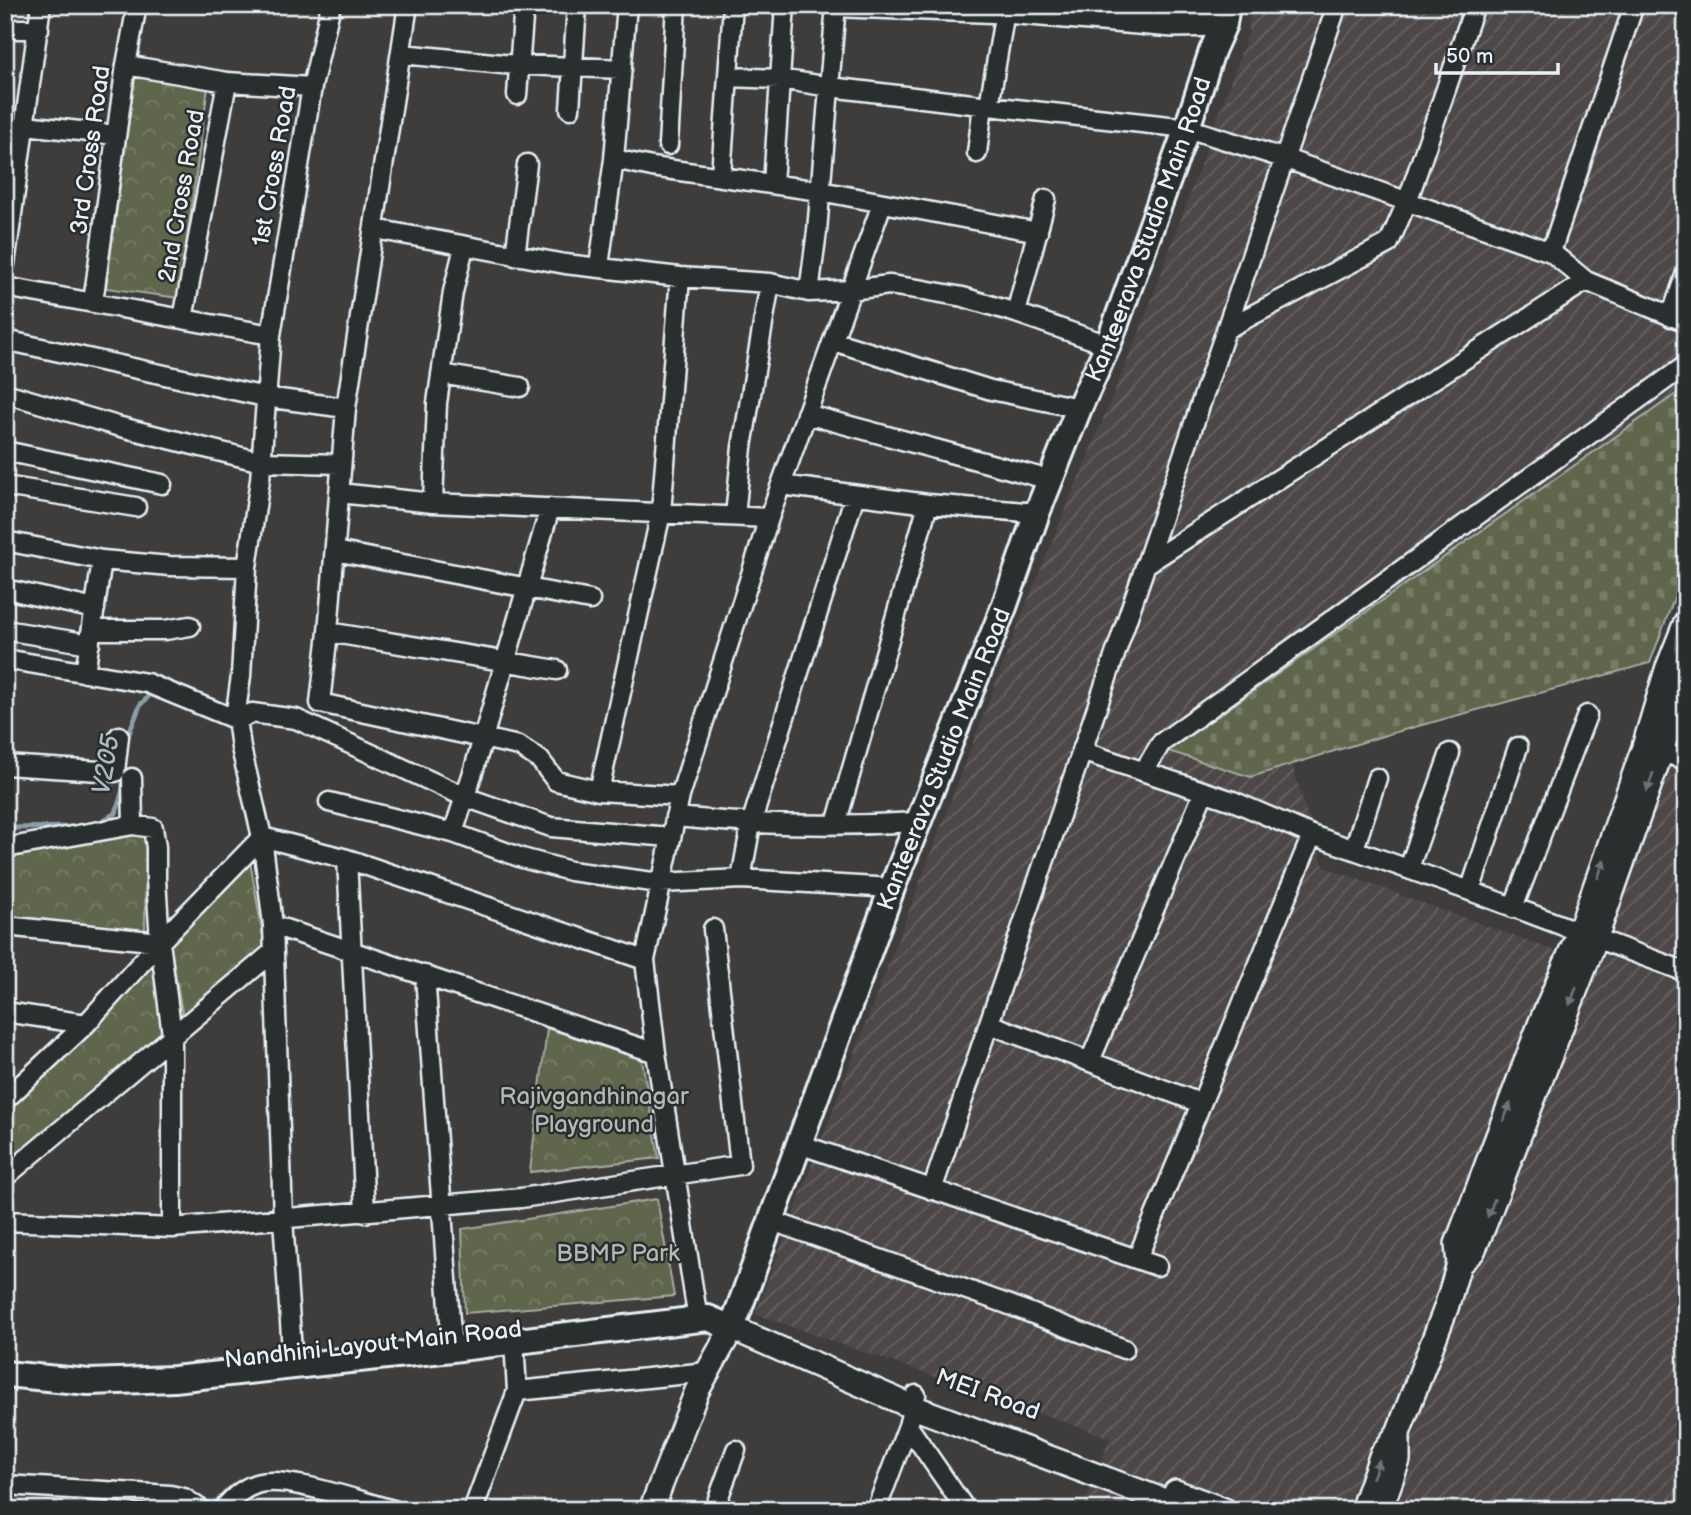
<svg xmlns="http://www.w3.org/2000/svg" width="1691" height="1515" font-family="'Balsamiq Sans',sans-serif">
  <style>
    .industrial { fill: url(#industrial-furrows) }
    .forest { fill: url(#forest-crowns); stroke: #a4aca2; stroke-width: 2 }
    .cemetery { fill: url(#cemetery-stones); stroke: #a4aca2; stroke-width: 2 }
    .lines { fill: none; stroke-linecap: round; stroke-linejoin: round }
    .stream { stroke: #8a9ea6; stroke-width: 5 }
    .minor-casing { stroke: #e8f1f8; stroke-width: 23 }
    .tertiary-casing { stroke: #e8f1f8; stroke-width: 28 }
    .secondary-casing { stroke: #e8f1f8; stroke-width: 30 }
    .minor { stroke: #2a2d2e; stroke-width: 18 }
    .tertiary { stroke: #2a2d2e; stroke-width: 23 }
    .secondary { stroke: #2a2d2e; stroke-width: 24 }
    .oneway { fill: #6c7275 }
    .labels { text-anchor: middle; stroke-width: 5; stroke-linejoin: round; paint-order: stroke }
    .street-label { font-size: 24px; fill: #e8f1f8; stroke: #2a2d2e }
    .park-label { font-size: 24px; fill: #b2b9b3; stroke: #2a2d2e }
    .water-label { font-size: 26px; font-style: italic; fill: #aabac2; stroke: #2a2d2e }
  </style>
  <defs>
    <pattern id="industrial-furrows" width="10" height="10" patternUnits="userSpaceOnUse" patternTransform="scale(1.75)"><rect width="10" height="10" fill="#4e4646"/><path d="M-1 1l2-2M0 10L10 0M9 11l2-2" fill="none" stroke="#686161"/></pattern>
    <pattern id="forest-crowns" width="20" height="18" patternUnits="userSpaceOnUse" patternTransform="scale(1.75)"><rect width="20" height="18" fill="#60664c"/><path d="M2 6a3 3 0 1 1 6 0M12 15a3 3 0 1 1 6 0" fill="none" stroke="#777c67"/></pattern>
    <pattern id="cemetery-stones" width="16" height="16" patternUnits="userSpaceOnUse" patternTransform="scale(1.75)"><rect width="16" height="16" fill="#60664c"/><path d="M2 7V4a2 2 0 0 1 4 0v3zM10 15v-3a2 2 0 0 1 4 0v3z" fill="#777c67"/></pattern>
  </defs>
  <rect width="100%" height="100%" fill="#3f3c3c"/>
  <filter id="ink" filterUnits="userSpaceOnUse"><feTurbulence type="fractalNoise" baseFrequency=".0143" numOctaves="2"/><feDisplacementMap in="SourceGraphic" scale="14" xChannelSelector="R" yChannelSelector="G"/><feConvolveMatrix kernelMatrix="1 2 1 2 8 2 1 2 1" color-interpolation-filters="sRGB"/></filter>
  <g filter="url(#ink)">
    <!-- industrial -->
    <path class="industrial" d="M 1250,5 L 1686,5 L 1686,387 L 1169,751 L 1251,777 L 1292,765 L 1324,867 L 1597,966 L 1686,708 L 1686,1510 L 1082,1510 L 1110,1438 L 755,1314 L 1022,614 L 1143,323 L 1248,33 Z"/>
    <!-- forest -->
    <path class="forest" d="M 135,76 L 208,87 L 179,298 L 106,288 Z
      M 133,831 L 146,834 L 145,931 L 5,918 L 5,854 Z
      M 250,861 L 265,948 L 183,1018 L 170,943 Z
      M 152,961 L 165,1033 L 5,1172 L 5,1110 Z
      M 547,1028 L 642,1060 L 659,1158 L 530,1172 Z
      M 657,1199 L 674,1296 L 465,1313 L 462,1229 Z"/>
    <!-- cemetery -->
    <path class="cemetery" d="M 1686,387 L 1686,566 L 1650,663 L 1389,734 L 1251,777 L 1168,751 Z"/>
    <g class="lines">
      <!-- stream -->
      <path class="stream" d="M 126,741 L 140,705 L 148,697
        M 95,825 L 116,813 L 124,786 L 124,764
        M 5,828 L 79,827"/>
      <defs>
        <path id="minor" d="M 408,5 L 346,408 L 328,632 L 320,703 L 519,746 L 540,760 L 556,781 L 599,791 L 680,796
          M 1681,5 L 1686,7
          M 1005,11 L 989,106 L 1187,128 L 1286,159 L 1551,252 L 1586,281 L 1686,322
          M 5,29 L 39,29
          M 402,54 L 503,64 L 622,69
          M 126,65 L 227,82 L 312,87
          M 728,77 L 780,79 L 830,87 L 989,106
          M 517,95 L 524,5
          M 570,109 L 577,5
          M 25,125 L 116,135
          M 668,145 L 676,5
          M 977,153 L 983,105
          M 614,159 L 652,167 L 820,191 L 1038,232
          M 721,175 L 733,5
          M 773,184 L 785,5
          M 375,229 L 565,264 L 680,277 L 770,283 L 809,292 L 851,290 L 889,285 L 924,290 L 963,297 L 1016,313 L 1108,345
          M 1551,252 L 1634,5
          M 515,256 L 527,164
          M 5,264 L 41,5
          M 599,266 L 614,159 L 627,5
          M 5,287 L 271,335
          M 809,292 L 817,231 L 836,5
          M 93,302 L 126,65 L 137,5
          M 1016,313 L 1046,199
          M 1671,317 L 1686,273
          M 183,319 L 227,82
          M 1228,328 L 1389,243 L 1407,202 L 1475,5
          M 5,340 L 265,397 L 346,408
          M 833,341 L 991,390 L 1079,408
          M 441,374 L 520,387
          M 5,393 L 117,426 L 262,462 L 341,464
          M 806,414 L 1050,480
          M 5,451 L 162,484
          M 781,485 L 928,504 L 1037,513
          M 5,486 L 136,507
          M 339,493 L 433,503 L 769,518
          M 433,503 L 437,403 L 453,292 L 464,247
          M 735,516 L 742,447 L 770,283
          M 5,541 L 102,560 L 170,566 L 247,567
          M 335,551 L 590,600
          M 1145,565 L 1586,281
          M 5,589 L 95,609
          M 5,630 L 90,644
          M 93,630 L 165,630 L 190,626
          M 328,632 L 557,670
          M 5,659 L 147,683 L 237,720 L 252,713 L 296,719 L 465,797 L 551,827 L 670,837
          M 85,673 L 102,560
          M 1649,748 L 1686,760
          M 1081,751 L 1233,801 L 1312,835 L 1470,891 L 1686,972
          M 5,765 L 115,772 L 119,736
          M 1144,771 L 1161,743 L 1686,365
          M 132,778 L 133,825
          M 599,791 L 661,513 L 680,277
          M 329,802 L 453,833 L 522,858 L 570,871 L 660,883 L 741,879 L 892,888
          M 675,817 C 755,825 837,827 918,822
          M 836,824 L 928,504
          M 453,833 L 474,769 L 550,508
          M 5,848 L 133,825 L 153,828 L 156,847 L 156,879 L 160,942 L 172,1035 L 172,1228
          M 1354,849 L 1377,778
          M 347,859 L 365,1213
          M 1409,868 L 1450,753
          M 741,879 L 751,824 L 855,495
          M 1470,891 L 1518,747
          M 1513,908 L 1587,715
          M 273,925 L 656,1053
          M 5,926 L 160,942
          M 645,960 L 680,796 L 769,518 L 882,204
          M 425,975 L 452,1349
          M 5,1012 L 86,1024
          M 989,1024 L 1200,1103
          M 1090,1061 L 1204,792
          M 5,1100 L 86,1024 L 160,942 L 262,837 L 347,859 L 645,960 L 656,1053 L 696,1307
          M 799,1144 L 1157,1266
          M 5,1177 L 274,951
          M 932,1190 L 1337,5
          M 5,1221 L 172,1228 L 521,1198 L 740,1165 L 713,929
          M 772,1221 L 1007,1304 L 1124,1349
          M 1137,1259 L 1312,835
          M 514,1341 L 517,1391
          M 293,1366 L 283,1219 L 273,925 L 262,837 L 241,748 L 236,711 L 241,676 L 247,567 L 260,480 L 271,335 L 312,87 L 331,5
          M 916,1395 L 908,1426 L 966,1510
          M 5,1485 L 170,1495 L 184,1498 L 202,1510
          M 222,1510 C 232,1499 241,1489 256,1484 C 284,1474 362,1502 393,1510
          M 473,1510 L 517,1391 L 708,1372
          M 714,1510 L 736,1450
          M 876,1510 L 908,1426"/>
        <path id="tertiary" d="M 847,5 L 1005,11 L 1173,25 L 1224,24
          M 1459,1264 L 1473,1251 L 1483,1228 L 1595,940 L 1661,752 L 1686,671
          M 1176,1492 L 1224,1510
          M 651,1510 L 697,1391 L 732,1328 L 913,1407 L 1189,1510
          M 1362,1510 L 1382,1454 L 1398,1433 L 1446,1308 L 1459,1264 L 1457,1244 L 1541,1022 L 1579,933 L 1644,747 L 1667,670 L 1686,622
          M 1380,1510 L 1398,1460 L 1398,1433"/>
        <g id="secondary">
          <path id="s1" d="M 5,1374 L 89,1382 L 174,1379 L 452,1349 L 708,1318 L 732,1328 L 892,888 L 1004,607 L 1037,513 L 1079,408 L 1108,345 L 1187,128 L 1212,51 L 1224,24 L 1227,5"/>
        </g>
      </defs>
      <!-- minor casing -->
      <use href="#minor" class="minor-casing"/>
      <!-- tertiary casing -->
      <use href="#tertiary" class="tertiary-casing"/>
      <!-- secondary casing -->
      <use href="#secondary" class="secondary-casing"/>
      <!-- minor -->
      <use href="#minor" class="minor"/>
      <!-- tertiary -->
      <use href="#tertiary" class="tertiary"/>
      <!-- secondary -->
      <use href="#secondary" class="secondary"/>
    </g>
    <!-- one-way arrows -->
    <defs><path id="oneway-solid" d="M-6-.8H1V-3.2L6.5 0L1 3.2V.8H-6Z" transform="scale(1.75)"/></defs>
    <g class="oneway">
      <use href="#oneway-solid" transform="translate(1650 782) rotate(109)"/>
      <use href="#oneway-solid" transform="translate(1601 869) rotate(-71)"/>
      <use href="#oneway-solid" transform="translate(1573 996) rotate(111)"/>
      <use href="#oneway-solid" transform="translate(1507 1112) rotate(-69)"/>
      <use href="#oneway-solid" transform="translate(1491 1208) rotate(111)"/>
      <use href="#oneway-solid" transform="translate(1376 1469) rotate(-70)"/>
    </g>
  </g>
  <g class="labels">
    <!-- street labels -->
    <g class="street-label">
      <text transform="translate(90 150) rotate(-82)" y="8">3rd Cross Road</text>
      <text transform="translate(274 166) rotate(-80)" y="8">1st Cross Road</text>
      <text transform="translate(181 196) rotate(-80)" y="8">2nd Cross Road</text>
      <text dy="8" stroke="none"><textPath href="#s1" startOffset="1908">Kanteerava Studio Main Road</textPath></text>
      <text dy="8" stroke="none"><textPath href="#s1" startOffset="1340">Kanteerava Studio Main Road</textPath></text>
      <text transform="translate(373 1344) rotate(-6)" y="8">Nandhini Layout Main Road</text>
      <text transform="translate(988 1394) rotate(20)" y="8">MEI Road</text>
    </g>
    <!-- park labels -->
    <g class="park-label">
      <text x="594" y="1104">Rajivgandhinagar<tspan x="594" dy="28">Playground</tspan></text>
      <text x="618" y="1261">BBMP Park</text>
    </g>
    <!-- water labels -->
    <g class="water-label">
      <text transform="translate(105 765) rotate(-80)" y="9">V205</text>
    </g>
  </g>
  <!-- margin -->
  <rect width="1691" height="1515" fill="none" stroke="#2a2d2e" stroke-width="28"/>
  <rect x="14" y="14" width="1663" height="1487" fill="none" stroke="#e8f1f8" stroke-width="2.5" filter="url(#ink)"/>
  <!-- scale -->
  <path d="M1436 63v10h122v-10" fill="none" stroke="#e8f1f8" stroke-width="3.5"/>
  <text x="1446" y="63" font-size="21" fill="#e8f1f8" stroke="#2a2d2e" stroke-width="5" paint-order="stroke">50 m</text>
</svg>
